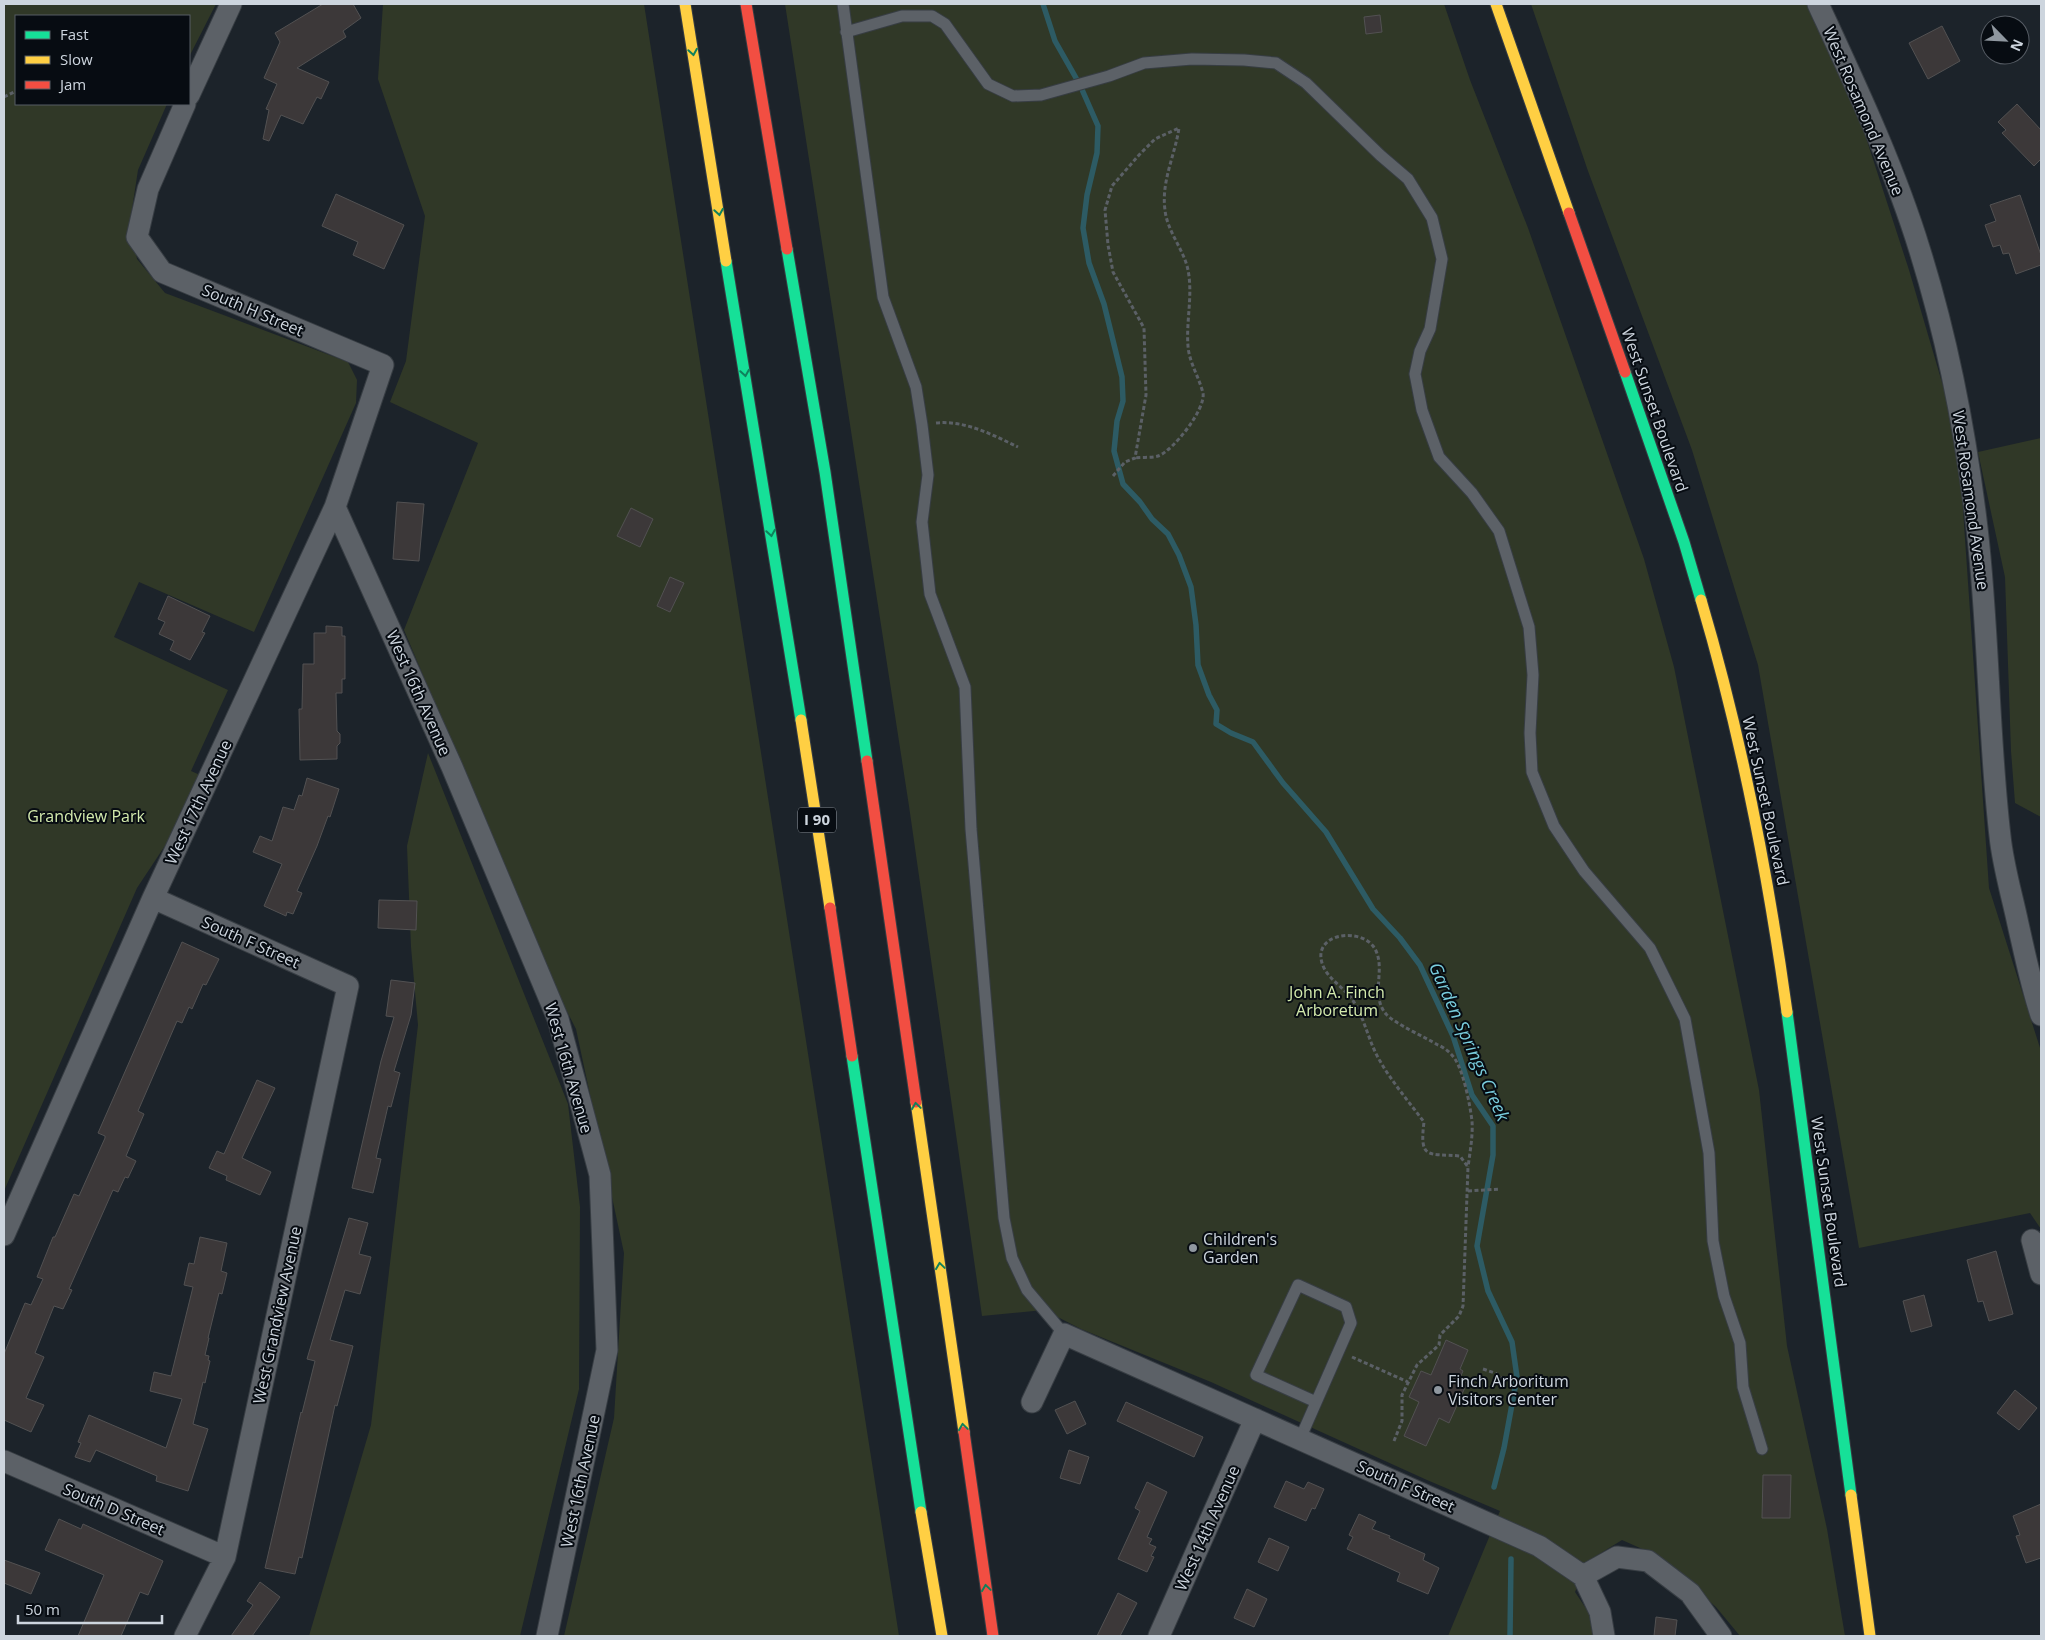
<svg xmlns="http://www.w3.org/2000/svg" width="2045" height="1640" font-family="'Open Sans',sans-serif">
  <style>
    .green { fill: #303827 }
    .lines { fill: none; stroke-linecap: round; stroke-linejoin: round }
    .stream { stroke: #2d5b64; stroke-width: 5.5 }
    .building { fill: #3c3839; stroke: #525152 }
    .lane-casing { stroke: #373d43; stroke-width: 13 }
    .street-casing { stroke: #373d43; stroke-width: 23 }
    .fast-casing { stroke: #373d43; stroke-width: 13 }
    .slow-casing { stroke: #373d43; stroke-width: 13 }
    .jam-casing { stroke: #373d43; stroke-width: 13 }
    .path { stroke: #5b6066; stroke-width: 3; stroke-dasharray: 4 2.5; stroke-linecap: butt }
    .lane { stroke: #5c6167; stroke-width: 11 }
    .street { stroke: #5c6167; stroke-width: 21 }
    .fast { stroke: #16e098; stroke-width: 11 }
    .slow { stroke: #ffcf43; stroke-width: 11 }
    .jam { stroke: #f24e42; stroke-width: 11 }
    .oneway { stroke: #0f815c }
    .poi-dot { fill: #8f979f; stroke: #070c12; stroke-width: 2 }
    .labels { text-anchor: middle; stroke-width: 4; stroke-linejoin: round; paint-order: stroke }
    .shield { fill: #070c12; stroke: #9299a1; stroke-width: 1 }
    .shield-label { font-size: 15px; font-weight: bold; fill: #cdd5de }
    .street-label { font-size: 16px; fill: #cdd5de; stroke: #070c12 }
    .park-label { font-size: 16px; fill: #d4ebad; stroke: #070c12 }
    .poi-label { font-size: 16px; fill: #cdd5de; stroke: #070c12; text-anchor: start }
    .water-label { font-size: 18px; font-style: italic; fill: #79cddd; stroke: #070c12 }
  </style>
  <rect width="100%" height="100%" fill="#1c232a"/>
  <!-- green -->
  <path class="green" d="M 4,4 L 216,4 L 189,57 L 189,16 L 16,16 L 16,104 L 167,104 L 138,170 L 130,222 L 137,259 L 165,293 L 348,362 L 357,380 L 356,403 L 254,632 L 139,582 L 114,637 L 228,690 L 191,771 L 209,779 L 137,888 L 4,1191 Z
    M 383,4 L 644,4 L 899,1636 L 564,1636 L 614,1418 L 624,1253 L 576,1029 L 553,984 L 404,630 L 478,443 L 390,402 L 406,361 L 425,216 L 378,79 Z
    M 785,4 L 1444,4 L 1470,80 L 1528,228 L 1644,559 L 1674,667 L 1759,1090 L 1787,1346 L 1827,1529 L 1845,1636 L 1740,1636 L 1716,1607 L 1658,1556 L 1622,1540 L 1588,1561 L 1575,1592 L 1589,1613 L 1593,1636 L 1448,1636 L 1500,1511 L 1427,1480 L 1211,1382 L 1081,1329 L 1044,1310 L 982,1316 L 909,806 Z
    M 1531,4 L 1809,4 L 1857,110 L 1909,270 L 1958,437 L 1989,888 L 2041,1051 L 2041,1229 L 2030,1213 L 1859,1248 L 1758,665 L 1692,450 L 1588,171 Z
    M 2041,438 L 2041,817 L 2015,803 L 2011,751 L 2005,577 L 1978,452 Z
    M 428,753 L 568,1104 L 580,1207 L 579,1389 L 520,1636 L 309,1636 L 371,1425 L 418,1025 L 411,947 L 407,846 Z"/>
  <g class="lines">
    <!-- stream -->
    <path class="stream" d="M 1043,4 L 1055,41 L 1080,85 L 1098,126 L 1097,153 L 1087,195 L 1083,228 L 1089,263 L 1104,304 L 1122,377 L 1123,401 L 1117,421 L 1114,451 L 1123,484 L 1140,502 L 1152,519 L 1168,534 L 1179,555 L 1191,587 L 1196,625 L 1198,665 L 1209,695 L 1217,710 L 1216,724 L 1231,733 L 1253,742 L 1283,783 L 1326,832 L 1373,909 L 1400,938 L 1420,965 L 1453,1036 L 1472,1095 L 1493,1126 L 1493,1155 L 1477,1246 L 1488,1291 L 1512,1342 L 1517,1377 L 1504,1448 L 1494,1487
      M 1510,1636 L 1511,1559"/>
  </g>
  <!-- building -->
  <path class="building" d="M 323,4 L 353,4 L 361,18 L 343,31 L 346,37 L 297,68 L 329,82 L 321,99 L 317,97 L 303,124 L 281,115 L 269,141 L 263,139 L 269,110 L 266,109 L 277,84 L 264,78 L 280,42 L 275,33 Z
    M 1380,15 L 1382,32 L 1366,34 L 1364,17 Z
    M 1942,26 L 1960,61 L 1928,79 L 1909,43 Z
    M 2017,104 L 2041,130 L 2041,159 L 2034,166 L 2002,133 L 2006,130 L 1998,122 Z
    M 336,194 L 404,225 L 384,269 L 353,255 L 358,242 L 322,226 Z
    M 2020,195 L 2041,255 L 2041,265 L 2016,274 L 2009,253 L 2003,254 L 2000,245 L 1993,247 L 1985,225 L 1996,221 L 1990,205 Z
    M 397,502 L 424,504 L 419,561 L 393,559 Z
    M 631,508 L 653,519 L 640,547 L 617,536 Z
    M 670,577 L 684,583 L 670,612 L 657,606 Z
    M 168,596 L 210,616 L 202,632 L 205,633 L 190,660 L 170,650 L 174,641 L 159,634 L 165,622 L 158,619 Z
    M 326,626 L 342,627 L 342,636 L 345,636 L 345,679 L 342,679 L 342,693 L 336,693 L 337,731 L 340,734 L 340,743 L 337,746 L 337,759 L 300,760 L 299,709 L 302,709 L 303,664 L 314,664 L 314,633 L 326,633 Z
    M 307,778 L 339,789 L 330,817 L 328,816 L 317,846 L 297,891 L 302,893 L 293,914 L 287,912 L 286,916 L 264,906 L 282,864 L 253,852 L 260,836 L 272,841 L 283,807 L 294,810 L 299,795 L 302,796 Z
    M 379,900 L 417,901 L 416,930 L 378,928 Z
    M 182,942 L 219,959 L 206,985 L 203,984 L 192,1009 L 189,1007 L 182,1023 L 177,1021 L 138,1111 L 144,1114 L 126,1156 L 136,1161 L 128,1178 L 125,1177 L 118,1192 L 113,1190 L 69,1289 L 72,1290 L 63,1309 L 54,1306 L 35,1353 L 44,1357 L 26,1398 L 44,1405 L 31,1432 L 4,1420 L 4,1354 L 25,1303 L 31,1305 L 43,1279 L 37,1277 L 53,1237 L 55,1237 L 74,1194 L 79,1196 L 105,1138 L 105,1136 L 98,1133 Z
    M 391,980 L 415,983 L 411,1015 L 394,1071 L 400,1073 L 391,1107 L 388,1106 L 376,1158 L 381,1159 L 373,1193 L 352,1188 L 381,1061 L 394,1017 L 386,1016 Z
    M 257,1080 L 275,1088 L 242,1158 L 271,1172 L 260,1195 L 226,1180 L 227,1176 L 209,1168 L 217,1151 L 224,1154 Z
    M 349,1218 L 368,1223 L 359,1254 L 371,1257 L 360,1294 L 345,1290 L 330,1340 L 353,1346 L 337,1406 L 335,1405 L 302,1558 L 299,1557 L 295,1574 L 265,1568 L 301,1412 L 302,1413 L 315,1361 L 307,1359 Z
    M 200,1237 L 227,1243 L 221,1271 L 227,1273 L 222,1294 L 219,1293 L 208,1338 L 209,1338 L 205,1355 L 209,1356 L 208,1360 L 210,1361 L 205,1383 L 203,1382 L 193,1424 L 208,1429 L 188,1491 L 156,1481 L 157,1476 L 96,1450 L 90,1462 L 75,1457 L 81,1443 L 78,1442 L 89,1415 L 166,1448 L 182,1399 L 150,1391 L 154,1372 L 171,1376 L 193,1287 L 184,1285 L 189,1263 L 194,1264 Z
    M 1996,1251 L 2013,1314 L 1989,1321 L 1983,1301 L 1978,1302 L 1967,1260 Z
    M 1924,1295 L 1932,1326 L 1911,1332 L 1903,1301 Z
    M 1446,1340 L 1468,1350 L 1460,1369 L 1463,1371 L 1459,1380 L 1467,1383 L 1449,1423 L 1439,1418 L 1426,1446 L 1404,1436 L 1419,1402 L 1409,1397 L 1421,1371 L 1431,1375 Z
    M 2015,1390 L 2037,1408 L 2019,1430 L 1997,1413 Z
    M 1075,1401 L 1086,1424 L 1067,1434 L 1055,1410 Z
    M 1126,1402 L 1203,1437 L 1194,1457 L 1117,1421 Z
    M 1069,1450 L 1089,1457 L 1080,1484 L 1060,1478 Z
    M 1763,1475 L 1791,1475 L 1790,1518 L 1762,1518 Z
    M 1286,1481 L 1304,1489 L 1308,1482 L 1324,1489 L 1315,1509 L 1312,1508 L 1306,1521 L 1274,1507 Z
    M 1147,1482 L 1167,1492 L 1147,1537 L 1152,1539 L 1149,1544 L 1156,1547 L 1151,1556 L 1154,1557 L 1147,1572 L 1118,1559 L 1140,1511 L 1135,1508 Z
    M 2041,1504 L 2041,1558 L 2026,1563 L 2016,1536 L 2020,1535 L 2013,1516 Z
    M 1359,1514 L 1376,1522 L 1372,1529 L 1390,1536 L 1389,1538 L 1425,1554 L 1423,1560 L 1439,1568 L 1428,1594 L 1397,1581 L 1400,1573 L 1347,1549 L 1353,1537 L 1349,1535 Z
    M 59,1519 L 81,1529 L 83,1524 L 163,1561 L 148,1595 L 140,1592 L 121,1636 L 78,1636 L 104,1575 L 45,1550 Z
    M 1269,1538 L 1289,1547 L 1278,1571 L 1258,1562 Z
    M 4,1560 L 40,1573 L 31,1594 L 4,1583 Z
    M 260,1582 L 280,1597 L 252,1636 L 231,1636 L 253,1605 L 247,1601 Z
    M 1247,1589 L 1267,1599 L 1254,1627 L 1234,1618 Z
    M 1118,1593 L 1137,1603 L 1120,1636 L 1097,1636 Z
    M 1656,1617 L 1677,1620 L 1675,1636 L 1654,1636 Z"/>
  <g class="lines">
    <defs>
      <path id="lane" d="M 843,4 L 883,297 L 916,387 L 922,425 L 928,475 L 922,522 L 930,594 L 965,687 L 971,829 L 1004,1218 L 1012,1258 L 1027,1290 L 1064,1334
        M 846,32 L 902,16 L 932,16 L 945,24 L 988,84 L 1013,96 L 1041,95 L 1109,76 L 1144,63 L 1192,59 L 1244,60 L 1276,63 L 1306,83 L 1380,155 L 1408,179 L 1432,218 L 1442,259 L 1430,329 L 1420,351 L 1415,374 L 1422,410 L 1439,457 L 1472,493 L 1499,531 L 1529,627 L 1533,675 L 1530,733 L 1532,772 L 1554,826 L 1584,871 L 1650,948 L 1685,1019 L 1709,1153 L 1713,1241 L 1724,1296 L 1740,1343 L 1743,1387 L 1762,1449
        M 1300,1439 L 1351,1323 L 1346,1307 L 1298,1285 L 1256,1375 L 1316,1402"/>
      <path id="street" d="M 1818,4 C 1855,84 1894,166 1920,251 C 1948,341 1966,435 1977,528 C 1989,630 1988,734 2000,836 C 2003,866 2012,895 2018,924 C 2025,955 2031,985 2041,1015
        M 189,95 L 231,4
        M 335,507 L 452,767 L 558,1019 L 600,1175 L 607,1350 L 547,1636
        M 153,898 L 348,986 L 225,1557 L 185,1636
        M 4,1235 L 153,898 L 335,507 L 383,365 L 162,272 L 137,237 L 148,189 L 185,104
        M 2032,1240 L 2041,1274
        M 1032,1402 L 1064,1334 L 1539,1546 L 1583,1576
        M 4,1461 L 225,1557
        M 1583,1576 L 1617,1557 L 1648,1561 L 1690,1593 L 1721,1636
        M 1583,1576 L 1600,1612 L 1604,1636
        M 1159,1636 L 1255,1419"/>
      <path id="fast" d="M 787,249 L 825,472 L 867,761
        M 726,261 L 801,720
        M 1625,372 L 1684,542 L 1701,600
        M 1787,1012 L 1851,1495
        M 852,1056 L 921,1512"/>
      <path id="slow" d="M 685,4 L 726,261
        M 1496,4 L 1569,213
        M 1701,600 C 1741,735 1768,873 1787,1012
        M 801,720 L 830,908
        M 916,1102 L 964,1432
        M 1851,1495 L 1870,1636
        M 921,1512 L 942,1636"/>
      <path id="jam" d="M 746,4 L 787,249
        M 1569,213 L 1625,372
        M 867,761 L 916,1102
        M 830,908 L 852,1056
        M 964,1432 L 993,1636"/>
    </defs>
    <!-- lane casing -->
    <use href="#lane" class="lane-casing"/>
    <!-- street casing -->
    <use href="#street" class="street-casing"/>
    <!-- fast casing -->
    <use href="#fast" class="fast-casing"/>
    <!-- slow casing -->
    <use href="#slow" class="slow-casing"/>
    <!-- jam casing -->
    <use href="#jam" class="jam-casing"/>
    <!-- path -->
    <path class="path" d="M 4,97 L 16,91
      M 936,423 C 965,420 993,435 1018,447
      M 1113,476 L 1125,462 L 1135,458 L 1146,395 L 1144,328 L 1113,272 L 1108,245 L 1105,210 L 1112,186 L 1139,155 L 1155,139 L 1179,128 C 1175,155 1161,182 1165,210 C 1167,231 1184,250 1188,270 C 1193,295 1186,321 1188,346 C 1189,362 1199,377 1203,393 C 1206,409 1173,451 1158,456 C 1152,458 1142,457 1135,458
      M 1468,1191 L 1500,1189
      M 1352,1357 L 1408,1382
      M 1483,1369 L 1495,1373 L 1504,1380
      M 1394,1441 L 1402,1421 L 1402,1395 L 1417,1365 L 1439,1345 L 1440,1335 L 1459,1316 L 1463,1306 L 1468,1167 L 1460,1156 C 1429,1153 1419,1161 1424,1122 C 1409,1102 1392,1082 1380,1061 C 1368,1041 1365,1018 1352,999 C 1344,988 1330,980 1324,968 C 1308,935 1357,926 1373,946 C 1388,966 1369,994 1386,1014 C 1395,1024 1425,1037 1438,1045 C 1445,1048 1451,1053 1455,1059 C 1464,1073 1470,1105 1472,1121 C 1473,1136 1470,1152 1468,1167"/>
    <!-- lane -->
    <use href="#lane" class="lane"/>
    <!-- street -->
    <use href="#street" class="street"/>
    <!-- fast -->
    <use href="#fast" class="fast"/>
    <!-- slow -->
    <use href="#slow" class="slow"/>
    <!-- jam -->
    <use href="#jam" class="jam"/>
  </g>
  <!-- one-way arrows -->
  <defs><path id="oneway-chevron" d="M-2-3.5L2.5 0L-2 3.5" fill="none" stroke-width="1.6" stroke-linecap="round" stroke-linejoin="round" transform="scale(1.25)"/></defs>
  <g class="oneway">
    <use href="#oneway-chevron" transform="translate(693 52) rotate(81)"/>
    <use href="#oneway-chevron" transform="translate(719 212) rotate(81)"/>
    <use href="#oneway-chevron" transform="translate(745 373) rotate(81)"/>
    <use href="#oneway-chevron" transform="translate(771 533) rotate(81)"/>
    <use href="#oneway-chevron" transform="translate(916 1106) rotate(-98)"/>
    <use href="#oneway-chevron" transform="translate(940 1266) rotate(-98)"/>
    <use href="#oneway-chevron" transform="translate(963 1427) rotate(-98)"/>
    <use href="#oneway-chevron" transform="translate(986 1588) rotate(-98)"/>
  </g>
  <!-- markers -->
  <g class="poi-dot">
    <circle cx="1193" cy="1248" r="5"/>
    <circle cx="1438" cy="1390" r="5"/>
  </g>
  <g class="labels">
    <!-- shield labels -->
    <rect class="shield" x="798" y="807.5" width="38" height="25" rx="4"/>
    <g class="shield-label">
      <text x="817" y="825">I 90</text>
    </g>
    <!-- street labels -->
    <g class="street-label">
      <text transform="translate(1864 111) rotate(67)" y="6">West Rosamond Avenue</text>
      <text transform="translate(253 310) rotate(23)" y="6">South H Street</text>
      <text transform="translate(1655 410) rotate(71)" y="6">West Sunset Boulevard</text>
      <text transform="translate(1971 500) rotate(82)" y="6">West Rosamond Avenue</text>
      <text transform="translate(419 693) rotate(66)" y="6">West 16th Avenue</text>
      <text transform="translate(1766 801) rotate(78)" y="6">West Sunset Boulevard</text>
      <text transform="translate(198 802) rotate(-65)" y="6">West 17th Avenue</text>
      <text transform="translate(251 942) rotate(24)" y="6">South F Street</text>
      <text transform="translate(569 1068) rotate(74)" y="6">West 16th Avenue</text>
      <text transform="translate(1829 1202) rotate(82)" y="6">West Sunset Boulevard</text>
      <text transform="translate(277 1315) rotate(-78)" y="6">West Grandview Avenue</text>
      <text transform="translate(580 1481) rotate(-78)" y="6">West 16th Avenue</text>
      <text transform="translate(1406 1486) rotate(24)" y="6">South F Street</text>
      <text transform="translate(114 1509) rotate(23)" y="6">South D Street</text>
      <text transform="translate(1207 1528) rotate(-66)" y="6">West 14th Avenue</text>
    </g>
    <!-- park labels -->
    <g class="park-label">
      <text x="86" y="822">Grandview Park</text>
      <text x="1337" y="998">John A. Finch<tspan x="1337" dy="18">Arboretum</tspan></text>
    </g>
    <!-- poi labels -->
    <g class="poi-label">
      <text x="1203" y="1245">Children's<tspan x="1203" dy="18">Garden</tspan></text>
      <text x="1448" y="1387">Finch Arboritum<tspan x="1448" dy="18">Visitors Center</tspan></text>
    </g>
    <!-- water labels -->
    <g class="water-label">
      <text transform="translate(1469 1042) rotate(66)" y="6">Garden Springs Creek</text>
    </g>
  </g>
  <!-- border -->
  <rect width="2045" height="1640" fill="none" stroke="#cdd5de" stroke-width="10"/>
  <!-- legend -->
  <rect x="15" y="15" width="175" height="90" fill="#070c12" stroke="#565c64"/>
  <rect x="25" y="31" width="25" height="8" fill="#16e098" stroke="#565c64"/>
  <text x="60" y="40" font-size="15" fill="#cdd5de">Fast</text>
  <rect x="25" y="56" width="25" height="8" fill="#ffcf43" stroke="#565c64"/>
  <text x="60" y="65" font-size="15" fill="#cdd5de">Slow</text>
  <rect x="25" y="81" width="25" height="8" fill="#f24e42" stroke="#565c64"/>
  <text x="60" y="90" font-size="15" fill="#cdd5de">Jam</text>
  <!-- north arrow -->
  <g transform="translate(2005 40) rotate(114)"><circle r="24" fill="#070c12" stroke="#565c64"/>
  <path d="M0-4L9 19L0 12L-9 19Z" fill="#8f979f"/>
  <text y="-8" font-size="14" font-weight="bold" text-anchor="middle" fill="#cdd5de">N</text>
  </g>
  <!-- scale -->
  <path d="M18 1615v8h144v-8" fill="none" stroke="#cdd5de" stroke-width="2.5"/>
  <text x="25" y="1615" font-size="15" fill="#cdd5de" stroke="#070c12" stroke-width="4" paint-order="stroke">50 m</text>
</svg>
